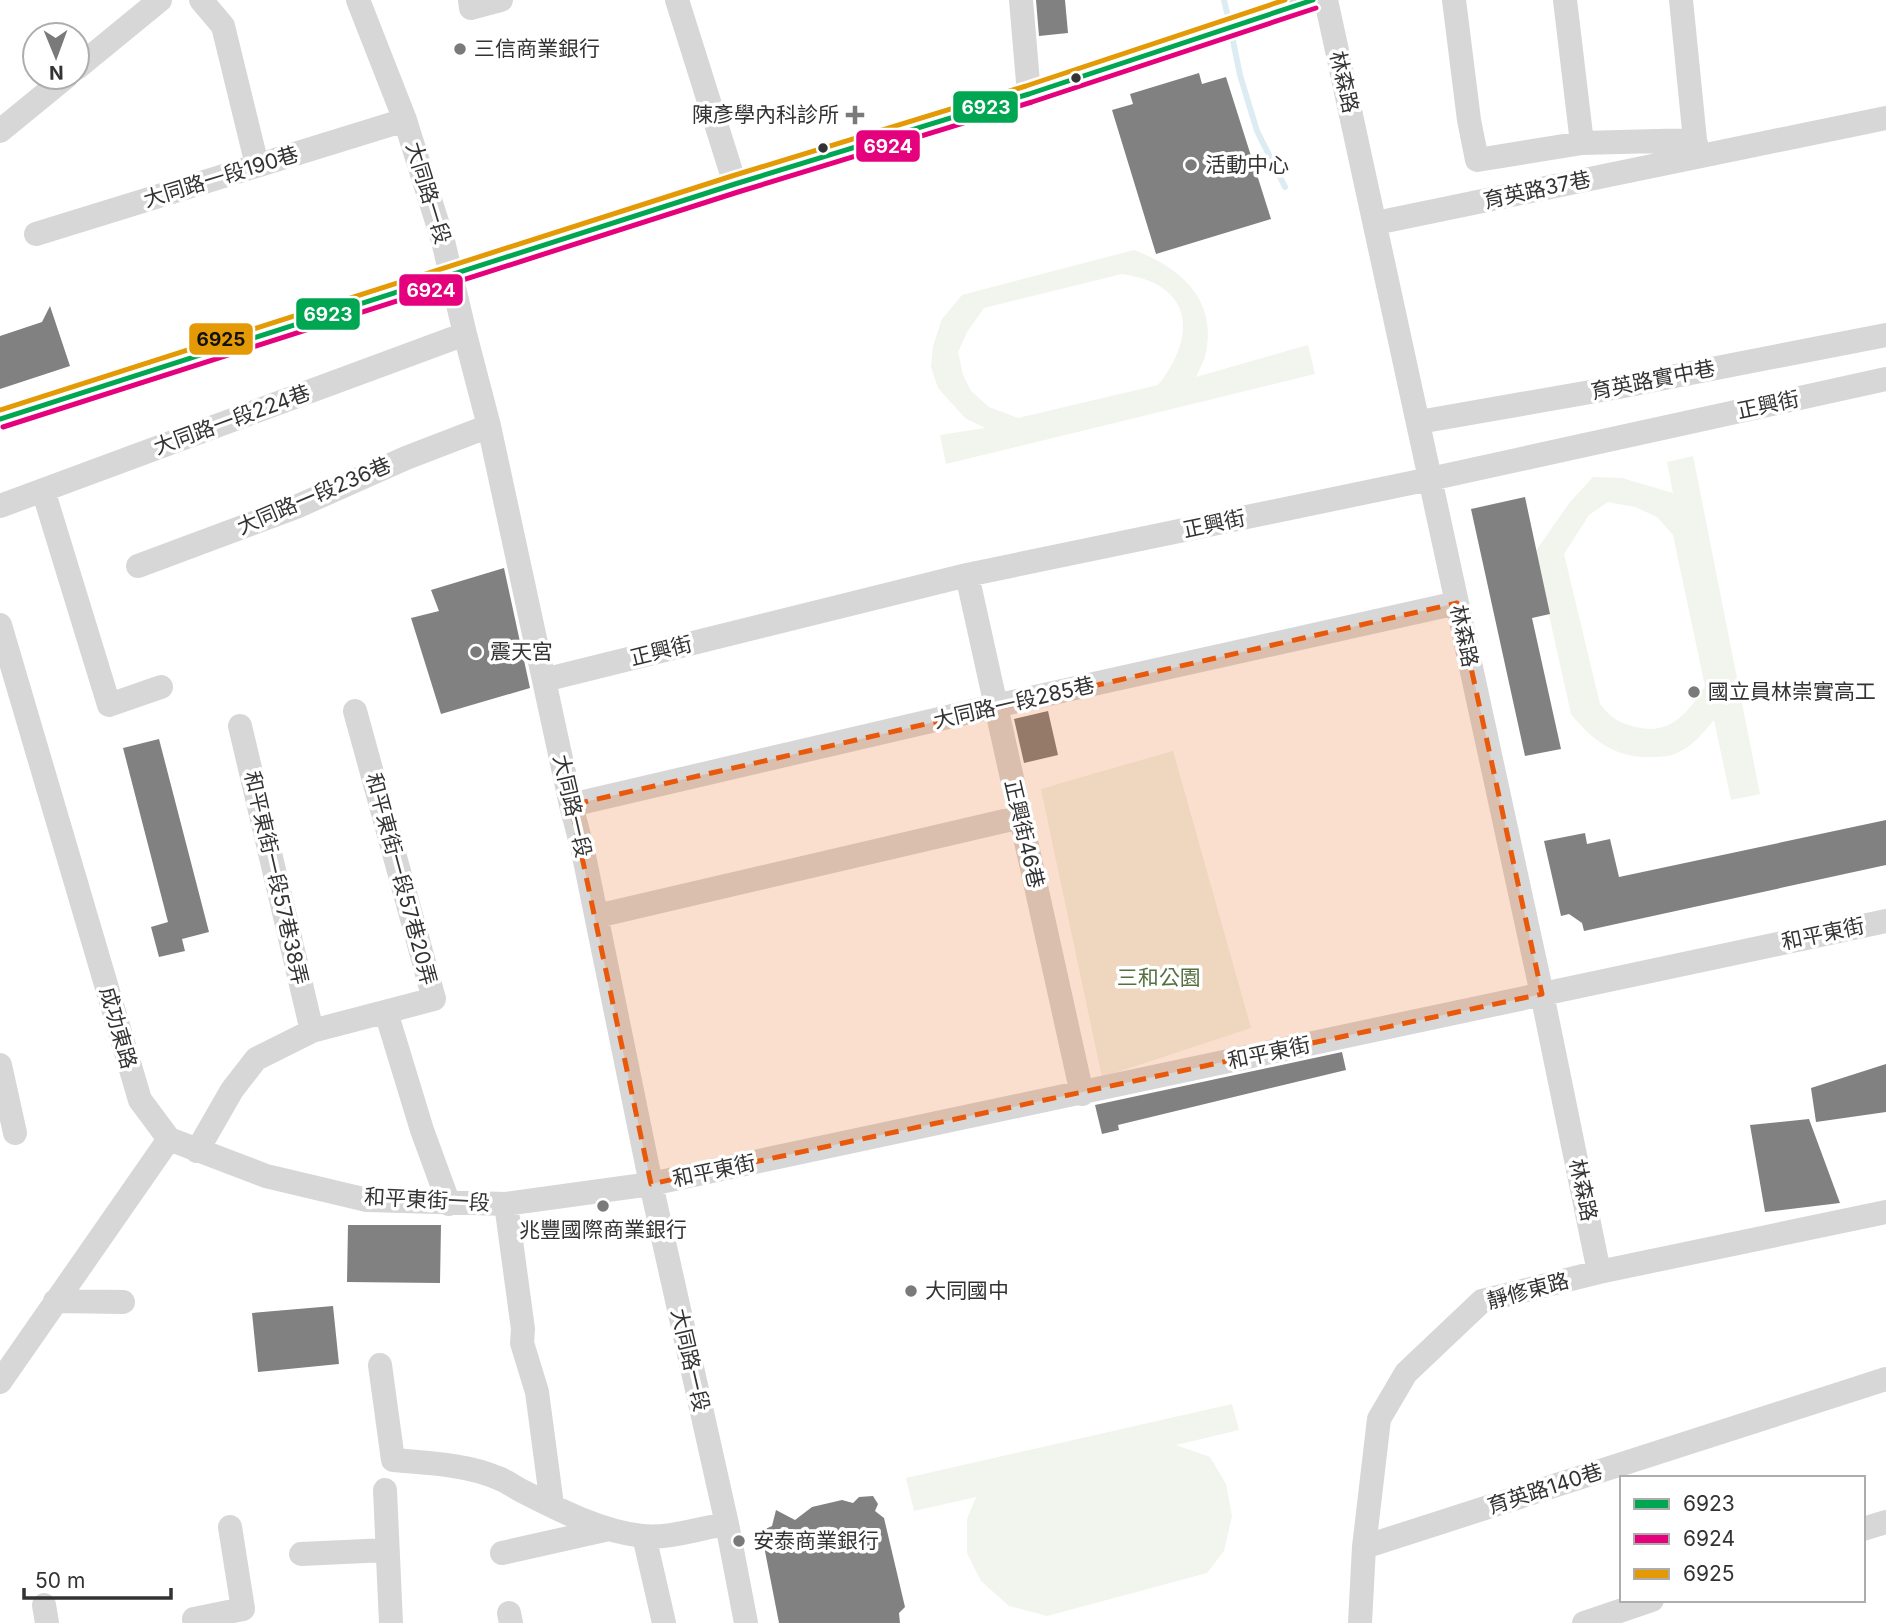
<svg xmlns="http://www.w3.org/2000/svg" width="1886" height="1623" font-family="Inter,'Noto Sans TC',sans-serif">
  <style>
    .green { fill: #f1f5ed; fill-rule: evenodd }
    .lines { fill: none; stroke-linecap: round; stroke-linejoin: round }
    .stream { stroke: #ddebf3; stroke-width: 6 }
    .building { fill: #818181 }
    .minor { stroke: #d7d7d7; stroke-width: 24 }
    .bus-1-casing { stroke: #fff; stroke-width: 10 }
    .bus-2-casing { stroke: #fff; stroke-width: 10 }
    .bus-3-casing { stroke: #fff; stroke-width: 10 }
    .bus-1 { stroke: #00a651; stroke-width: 5 }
    .bus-2 { stroke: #e5007d; stroke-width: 5 }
    .bus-3 { stroke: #e39a05; stroke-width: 5 }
    .marked { fill: #e8590c; fill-opacity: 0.2; stroke: #e8590c; stroke-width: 5; stroke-dasharray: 14 9; stroke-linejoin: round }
    .poi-dot { fill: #7a7a7a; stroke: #fff; stroke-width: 2.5 }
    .bus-dot { fill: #333; stroke: #fff; stroke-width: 2.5 }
    .labels { text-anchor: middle; stroke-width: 7; stroke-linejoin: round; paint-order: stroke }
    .poi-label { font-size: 21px; fill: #333; stroke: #fff; text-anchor: start }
    .street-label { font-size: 21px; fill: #333; stroke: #fff }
    .park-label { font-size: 21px; fill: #56703f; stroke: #fff }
    .line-badge { stroke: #fff; stroke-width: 2.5 }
    .badge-label { font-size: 19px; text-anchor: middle; font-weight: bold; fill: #fff }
    .pale-badge-label { font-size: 19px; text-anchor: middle; font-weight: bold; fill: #111 }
  </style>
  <rect width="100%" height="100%" fill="#fff"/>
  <!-- green -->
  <path class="green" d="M 1134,250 C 1179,267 1217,298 1206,352 C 1205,360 1199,369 1196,377 L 1308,345 L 1315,374 L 946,464 L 940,435 L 985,428 L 965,418 L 938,388 L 931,367 L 933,346 L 942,319 L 962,295 ZM 1122,274 C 1193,284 1198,335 1158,385 L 1018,418 L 989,407 L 971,391 L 963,375 L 958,352 L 967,332 L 984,308 Z
    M 1693,456 L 1760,794 L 1731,800 L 1714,720 C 1704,732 1693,746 1677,753 C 1670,757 1658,757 1650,757 C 1615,758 1592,740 1571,714 L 1535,552 L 1570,502 L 1593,477 L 1622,478 L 1673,493 L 1667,462 ZM 1608,502 L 1635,507 L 1657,517 L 1673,535 L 1705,686 C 1689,712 1670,736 1636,727 C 1619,723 1610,717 1600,704 L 1564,554 L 1589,515 Z
    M 1173,751 L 1251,1028 L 1102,1077 L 1041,789 Z
    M 1232,1404 L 1239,1430 L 1176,1445 L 1210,1457 L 1226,1484 L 1232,1516 L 1224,1551 L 1207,1573 L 1047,1616 L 1009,1606 L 981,1581 L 967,1553 L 967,1519 L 976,1497 L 914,1511 L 906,1478 Z"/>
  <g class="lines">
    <!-- stream -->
    <path class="stream" d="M 1224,0 L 1229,21
      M 1231,31 L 1240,75 L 1257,131 L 1285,187"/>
  </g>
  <!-- building -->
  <path class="building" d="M 1036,0 L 1065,0 L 1068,33 L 1039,36 Z
    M 1199,73 L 1202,84 L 1226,77 L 1271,219 L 1156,254 L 1112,110 L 1133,104 L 1130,94 Z
    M 50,306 L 70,366 L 0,389 L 0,336 L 42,322 Z
    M 1525,497 L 1550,614 L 1532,618 L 1561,749 L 1525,756 L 1471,509 Z
    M 504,568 L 530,688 L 441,714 L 411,618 L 439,611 L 431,590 Z
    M 1048,711 L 1058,755 L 1024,763 L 1014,719 Z
    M 159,739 L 209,932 L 182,939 L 185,951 L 159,957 L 151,927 L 168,922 L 123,748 Z
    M 1886,820 L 1886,865 L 1584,931 L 1582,923 L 1569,914 L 1561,916 L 1544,841 L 1585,833 L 1587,844 L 1610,839 L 1619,877 Z
    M 1342,1052 L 1346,1070 L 1118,1125 L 1119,1130 L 1102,1134 L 1095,1105 Z
    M 1886,1064 L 1886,1112 L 1816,1122 L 1811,1088 Z
    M 1809,1119 L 1840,1203 L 1765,1212 L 1750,1125 Z
    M 348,1225 L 441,1225 L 440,1283 L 347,1282 Z
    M 333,1306 L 339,1364 L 258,1372 L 252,1313 Z
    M 873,1496 L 878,1504 L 875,1511 L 884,1518 L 905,1607 L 899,1613 L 900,1623 L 779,1623 L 761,1531 L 772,1526 L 776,1510 L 795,1520 L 812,1507 L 842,1500 L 853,1503 L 859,1497 Z"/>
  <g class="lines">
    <!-- minor -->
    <path class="minor" d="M 201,0 L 223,26 L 257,165
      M 358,0 L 405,120 L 443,241 L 465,334 L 489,426 L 571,805 L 583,851 L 651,1184 L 727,1524 L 746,1623
      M 470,0 L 471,8 L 501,0
      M 677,0 L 735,184
      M 1021,0 L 1029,94
      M 1326,0 L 1542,994 L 1599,1272
      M 1454,0 L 1469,120 L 1477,160 L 1582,143 L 1695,140
      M 1565,0 L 1582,143
      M 1681,0 L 1695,140 L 1699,156
      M 77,68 L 160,0
      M 0,131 L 66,77
      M 1376,223 L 1886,118
      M 36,234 L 405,120
      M 0,419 L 735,184 L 1029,94 L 1313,0
      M 1419,422 L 1619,387 L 1886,335
      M 43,490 L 109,705 L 161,687
      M 0,506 L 465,334
      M 138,566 L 296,507 L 406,458 L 489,426
      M 967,575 L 1082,1094
      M 0,625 L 140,1100 L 169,1139 L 266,1176 L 367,1200 L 506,1204 L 651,1184 L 1886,921
      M 544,680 L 967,575 L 1430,479 L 1886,379
      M 240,726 L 312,1031
      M 571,805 L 995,706 L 1457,603
      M 597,916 L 1021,817
      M 386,1012 L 422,1130 L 449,1204
      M 0,1065 L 15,1133
      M 197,1151 L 232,1090 L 256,1059 L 312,1031 L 434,999 L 355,711
      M 506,1204 L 523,1329 L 522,1343 L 537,1392 L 552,1505
      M 55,1301 L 123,1302
      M 380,1365 L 393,1460 C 427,1463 466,1464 498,1478 C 507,1481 514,1487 522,1491 C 559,1510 600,1531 642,1536 C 669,1539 700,1528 727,1524
      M 0,1382 L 169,1139
      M 385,1490 L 391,1623
      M 1863,1529 L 1886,1522
      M 644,1536 L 664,1623
      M 1364,1547 L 1886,1379
      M 502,1553 L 609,1529
      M 301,1554 L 387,1550
      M 44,1605 L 47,1623
      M 509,1613 L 511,1623
      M 195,1623 L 194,1619 L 243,1609 L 230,1527
      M 1360,1623 L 1364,1547 L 1379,1419 L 1406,1373 L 1482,1301 L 1599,1272 L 1886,1212
      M 1584,1623 L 1652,1600"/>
    <defs>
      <path id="bus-1" d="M 0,419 L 735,184 L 1029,94 L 1313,0"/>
      <path id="bus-2" d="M 3,427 L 738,192 L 1032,102 L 1316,8"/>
      <path id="bus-3" d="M 0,410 L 732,176 L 1026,86 L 1285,0"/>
    </defs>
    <!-- bus-1 casing -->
    <use href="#bus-1" class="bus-1-casing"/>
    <!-- bus-2 casing -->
    <use href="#bus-2" class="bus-2-casing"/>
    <!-- bus-3 casing -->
    <use href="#bus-3" class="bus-3-casing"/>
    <!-- bus-1 -->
    <use href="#bus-1" class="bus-1"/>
    <!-- bus-2 -->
    <use href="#bus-2" class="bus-2"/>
    <!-- bus-3 -->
    <use href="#bus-3" class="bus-3"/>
  </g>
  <!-- marked area -->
  <path class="marked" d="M 1457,603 L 1542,994 L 651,1184 L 571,805 Z"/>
  <!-- markers -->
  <g class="poi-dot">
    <circle cx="460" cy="49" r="7"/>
    <path d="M851.5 104.5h7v7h7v7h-7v7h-7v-7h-7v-7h7z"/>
    <circle cx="1191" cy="165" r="7"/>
    <circle cx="476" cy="652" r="7"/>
    <circle cx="1694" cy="692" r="7"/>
    <circle cx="603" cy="1206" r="7"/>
    <circle cx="911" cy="1291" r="7"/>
    <circle cx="739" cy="1541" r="7"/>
  </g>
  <g class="bus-dot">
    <circle cx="1076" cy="78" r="6"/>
    <circle cx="823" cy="148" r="6"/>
  </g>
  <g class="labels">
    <!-- poi labels -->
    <g class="poi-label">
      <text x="474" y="56">三信商業銀行</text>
      <text x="839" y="122" text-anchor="end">陳彥學內科診所</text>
      <text x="1205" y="172">活動中心</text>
      <text x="490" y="659">震天宮</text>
      <text x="1708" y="699">國立員林崇實高工</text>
      <text x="603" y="1237" text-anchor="middle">兆豐國際商業銀行</text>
      <text x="925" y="1298">大同國中</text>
      <text x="753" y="1548">安泰商業銀行</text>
    </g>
    <!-- street labels -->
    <g class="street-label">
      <text transform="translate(1344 82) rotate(77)" y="7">林森路</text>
      <text transform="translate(221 177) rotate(-17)" y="7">大同路一段190巷</text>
      <text transform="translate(1537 190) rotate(-12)" y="7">育英路37巷</text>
      <text transform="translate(428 193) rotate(73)" y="7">大同路一段</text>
      <text transform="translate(1653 380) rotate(-11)" y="7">育英路實中巷</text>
      <text transform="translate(1768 405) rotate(-12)" y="7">正興街</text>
      <text transform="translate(232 420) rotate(-20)" y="7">大同路一段224巷</text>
      <text transform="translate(314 496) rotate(-23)" y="7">大同路一段236巷</text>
      <text transform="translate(1214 524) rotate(-12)" y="7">正興街</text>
      <text transform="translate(1464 636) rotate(78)" y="7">林森路</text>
      <text transform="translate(661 651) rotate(-14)" y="7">正興街</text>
      <text transform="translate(1014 703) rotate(-13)" y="7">大同路一段285巷</text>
      <text transform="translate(572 806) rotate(77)" y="7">大同路一段</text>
      <text transform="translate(1024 834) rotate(77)" y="7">正興街46巷</text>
      <text transform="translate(276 878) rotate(77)" y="7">和平東街一段57巷38弄</text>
      <text transform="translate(401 879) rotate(75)" y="7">和平東街一段57巷20弄</text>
      <text transform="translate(1823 934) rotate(-12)" y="7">和平東街</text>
      <text transform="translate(118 1028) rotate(74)" y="7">成功東路</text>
      <text transform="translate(1269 1053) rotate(-12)" y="7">和平東街</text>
      <text transform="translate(714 1171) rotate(-12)" y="7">和平東街</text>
      <text transform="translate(1583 1190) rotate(78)" y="7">林森路</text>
      <text transform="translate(427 1200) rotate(3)" y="7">和平東街一段</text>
      <text transform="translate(1528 1291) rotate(-15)" y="7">靜修東路</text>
      <text transform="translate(690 1360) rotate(77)" y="7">大同路一段</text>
      <text transform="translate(1545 1489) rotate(-18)" y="7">育英路140巷</text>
    </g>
    <!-- park labels -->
    <g class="park-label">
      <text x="1159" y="985">三和公園</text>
    </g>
  </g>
  <g class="line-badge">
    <rect x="952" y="90" width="67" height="34" rx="7" fill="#00a651"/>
    <rect x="855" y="129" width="66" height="34" rx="7" fill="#e5007d"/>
    <rect x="398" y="273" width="66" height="34" rx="7" fill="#e5007d"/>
    <rect x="295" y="297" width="66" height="34" rx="7" fill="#00a651"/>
    <rect x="188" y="322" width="66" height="34" rx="7" fill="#e39a05"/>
  </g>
  <g class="badge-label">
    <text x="986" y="114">6923</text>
    <text x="888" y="153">6924</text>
    <text x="431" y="297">6924</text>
    <text x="328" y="321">6923</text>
  </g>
  <g class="pale-badge-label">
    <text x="221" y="346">6925</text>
  </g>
  <!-- legend -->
  <rect x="1620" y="1476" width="245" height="126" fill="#ffffff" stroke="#adadad" stroke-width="2"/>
  <rect x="1634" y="1499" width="35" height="10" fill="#00a651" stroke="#adadad" stroke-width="2"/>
  <text x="1683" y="1511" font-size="21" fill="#333333">6923</text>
  <rect x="1634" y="1534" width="35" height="10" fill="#e5007d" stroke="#adadad" stroke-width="2"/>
  <text x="1683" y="1546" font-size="21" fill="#333333">6924</text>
  <rect x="1634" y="1569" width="35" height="10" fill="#e39a05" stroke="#adadad" stroke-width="2"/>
  <text x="1683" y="1581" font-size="21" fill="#333333">6925</text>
  <!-- north arrow -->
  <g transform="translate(56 56) rotate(179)"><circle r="33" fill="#ffffff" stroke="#adadad" stroke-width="2"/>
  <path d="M0-5L12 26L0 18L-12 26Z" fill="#7a7a7a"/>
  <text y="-10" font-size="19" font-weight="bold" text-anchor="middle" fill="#333333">N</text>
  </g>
  <!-- scale -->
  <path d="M24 1588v10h147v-10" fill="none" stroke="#333333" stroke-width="3.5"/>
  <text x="35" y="1588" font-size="21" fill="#333333" stroke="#ffffff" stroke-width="5" paint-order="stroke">50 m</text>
</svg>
